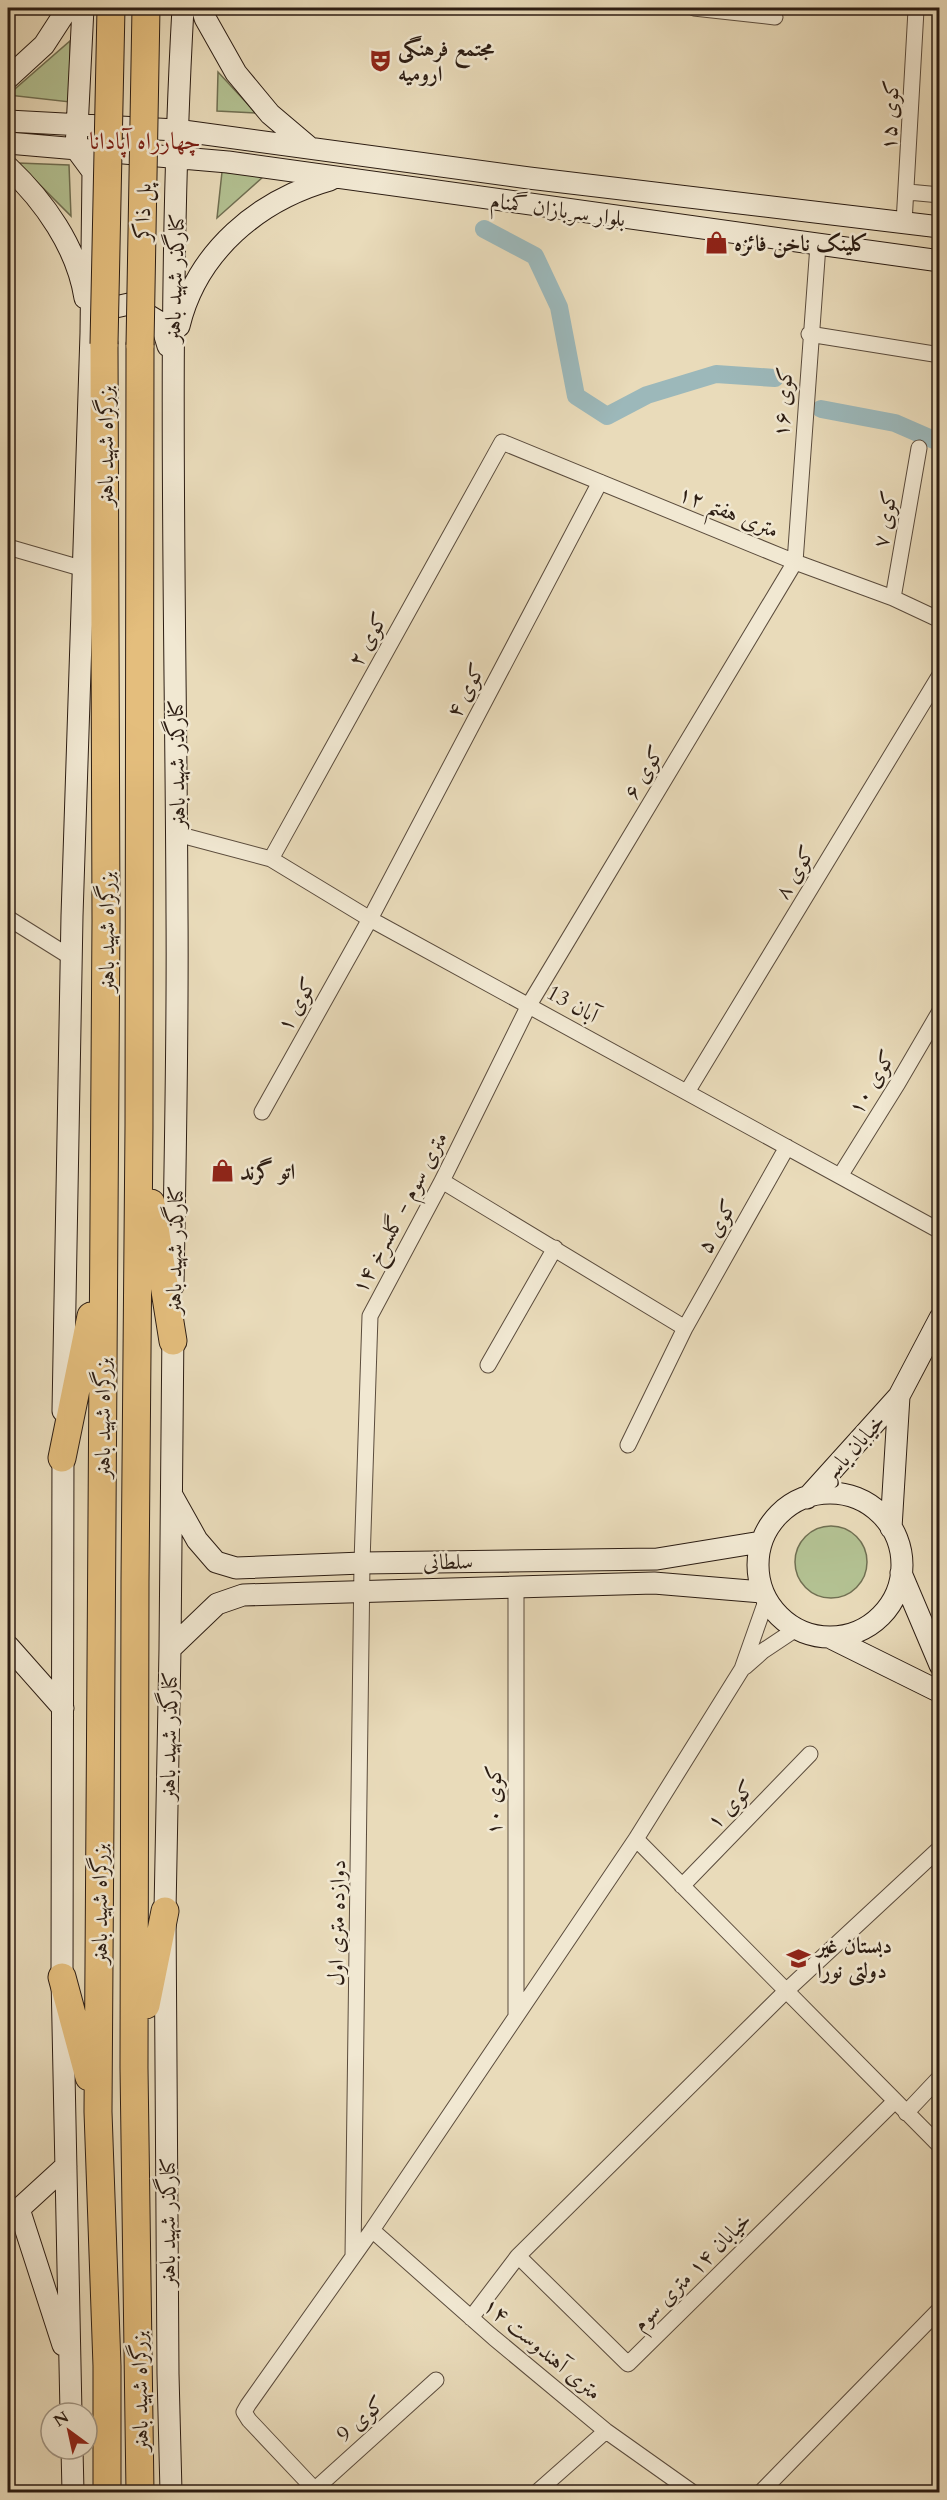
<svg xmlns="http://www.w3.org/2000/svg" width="947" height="2500" font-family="Cardo,Amiri,serif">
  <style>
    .green { fill: #b3c192; stroke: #706f52; stroke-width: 1.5 }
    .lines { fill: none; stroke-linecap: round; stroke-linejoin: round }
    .canal { stroke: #9cb8ba; stroke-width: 18 }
    .street-casing { stroke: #5b4c3d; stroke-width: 17 }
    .secondary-casing { stroke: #2c1d13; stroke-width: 23 }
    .highway-casing { stroke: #2c1d13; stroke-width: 29 }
    .street { stroke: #f1e8d2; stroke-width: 15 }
    .secondary { stroke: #f1e8d2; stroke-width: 21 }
    .highway { stroke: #e4be7d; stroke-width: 27 }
    .highway-bridge-casing { stroke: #2c1d13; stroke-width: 29; stroke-linecap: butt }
    .highway-bridge { stroke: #e4be7d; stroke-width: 27 }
    .labels { text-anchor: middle; stroke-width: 5; stroke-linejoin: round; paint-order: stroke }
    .poi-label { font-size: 22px; font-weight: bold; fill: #2c1d13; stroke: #f1e8d2; text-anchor: start }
    .street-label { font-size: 22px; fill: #2c1d13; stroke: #f1e8d2 }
    .neighbourhood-label { font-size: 24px; fill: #7a1f14; stroke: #f1e8d2 }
  </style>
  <rect width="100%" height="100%" fill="#e9dbba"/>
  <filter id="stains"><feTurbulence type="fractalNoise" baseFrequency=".00333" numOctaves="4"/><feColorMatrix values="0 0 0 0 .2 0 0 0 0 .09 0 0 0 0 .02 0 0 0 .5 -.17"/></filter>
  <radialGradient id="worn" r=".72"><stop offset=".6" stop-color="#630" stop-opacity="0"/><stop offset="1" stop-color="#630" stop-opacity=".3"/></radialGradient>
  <!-- green -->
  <path class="green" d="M 70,41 L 70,102 L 8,95 Z
    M 218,72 L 256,113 L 217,111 Z
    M 18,163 L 69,165 L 71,216 Z
    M 222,172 L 264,176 L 217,218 Z
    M795 1562a36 36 0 1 1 72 0a36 36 0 1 1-72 0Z"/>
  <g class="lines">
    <!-- canal -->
    <path class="canal" d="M 484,229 L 535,256 L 559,307 L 576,396 L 607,416 L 647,395 L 716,374 L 775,378
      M 821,409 L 895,423 L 934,440 L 940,438"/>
    <defs>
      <path id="street" d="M 694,8 L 775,17
        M 908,192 L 940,195
        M 904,223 L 916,10
        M 809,334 L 940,355
        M 8,547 L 84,569
        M 893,598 L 919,448
        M 177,834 L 271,859 L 370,919 L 940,1231
        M 271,859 L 502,442 L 795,562 L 893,598 L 940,620
        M 8,918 L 72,958
        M 687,1092 L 940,675
        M 262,1112 L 370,919 L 600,482
        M 840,1176 L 898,1083 L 940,1011
        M 442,1181 L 685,1328
        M 488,1365 L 555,1248
        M 628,1445 L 685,1328 L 787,1147
        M 745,1667 L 763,1651 L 796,1629
        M 636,1839 L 940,2146
        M 682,1886 L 810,1754
        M 516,2014 L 516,1587
        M 906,2113 L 940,2077
        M 372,2230 L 494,2338 L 606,2431 L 692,2492
        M 353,2256 L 362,1563 L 370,1316 L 442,1181 L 529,1005 L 795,562 L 818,245
        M 518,2256 L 628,2364 L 895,2101
        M 471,2318 L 518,2256 L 786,1991 L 940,1848
        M 312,2492 L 436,2380
        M 317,2492 L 249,2420 L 244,2412 L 248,2405 L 372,2230 L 636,1839 L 742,1669 L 766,1601
        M 537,2492 L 606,2431
        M 761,2492 L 940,2309"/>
      <path id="secondary" d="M 202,8 L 205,18 L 236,73 L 270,114 L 309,147
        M 8,78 L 44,45 L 68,8
        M 8,121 L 176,130 L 529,178 L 940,227
        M 8,143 L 228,162 L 940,261
        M 8,167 C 44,201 77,247 85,298
        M 93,314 L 93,312 L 129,304 L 161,323 L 168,346
        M 179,326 C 197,251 259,200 330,180
        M 173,1286 C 175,1162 178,1038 177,913 C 176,611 166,310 183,8
        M 63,1411 L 72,916 L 91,333 L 93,172 L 76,149 L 83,8
        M 63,1442 L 62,1977 L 71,2413
        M758 1565a72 72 0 1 1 144 0a72 72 0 1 1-144 0Z
        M 173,1497 L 197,1540 L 216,1562 L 236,1568 L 362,1563 L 657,1559 L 761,1542
        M 807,1498 L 899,1396 L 940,1318
        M 891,1528 L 899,1396
        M 901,1573 L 940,1665
        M 829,1637 L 940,1692
        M 8,1646 L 63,1708
        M 170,1649 L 217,1604 L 243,1595 L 654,1583 L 762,1592
        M 19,2209 L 63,2345
        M 19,2209 L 66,2166
        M 72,2449 L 73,2492
        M 171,2492 L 168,2374 L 165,1911 L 170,1649 L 173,1326"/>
      <path id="highway" d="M 104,344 L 106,920 L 98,2112 L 107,2366 L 107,2492
        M 140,345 L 139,1126 L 135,1582 L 134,2068 L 140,2492
        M 151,1203 L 173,1341
        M 62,1458 L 91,1316
        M 62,1977 L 89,2077
        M 146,2005 L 165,1911"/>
    </defs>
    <!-- street casing -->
    <use href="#street" class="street-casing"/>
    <!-- secondary casing -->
    <use href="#secondary" class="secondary-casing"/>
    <!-- highway casing -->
    <use href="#highway" class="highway-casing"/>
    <!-- street -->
    <use href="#street" class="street"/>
    <!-- secondary -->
    <use href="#secondary" class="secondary"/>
    <!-- highway -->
    <use href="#highway" class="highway"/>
    <defs>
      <path id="highway-bridge" d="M 104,344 L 111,8
        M 140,345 L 146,8"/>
    </defs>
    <!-- highway-bridge casing -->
    <use href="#highway-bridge" class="highway-bridge-casing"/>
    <!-- highway-bridge -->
    <use href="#highway-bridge" class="highway-bridge"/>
  </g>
  <!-- icons -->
  <defs>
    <symbol id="theatre-bare" viewBox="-9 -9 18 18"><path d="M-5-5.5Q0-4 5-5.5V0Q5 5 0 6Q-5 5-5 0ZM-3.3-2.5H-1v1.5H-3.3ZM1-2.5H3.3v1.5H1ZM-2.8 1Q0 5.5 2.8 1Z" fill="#8f2418" stroke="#f1e8d2" stroke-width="2.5" paint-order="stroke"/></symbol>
    <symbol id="shop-bare" viewBox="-9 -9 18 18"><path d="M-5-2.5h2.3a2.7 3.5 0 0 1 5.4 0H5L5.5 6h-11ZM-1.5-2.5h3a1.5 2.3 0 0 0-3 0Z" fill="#8f2418" stroke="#f1e8d2" stroke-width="2.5" paint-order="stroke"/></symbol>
    <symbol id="school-bare" viewBox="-9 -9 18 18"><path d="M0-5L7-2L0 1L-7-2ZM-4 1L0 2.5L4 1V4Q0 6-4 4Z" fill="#8f2418" stroke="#f1e8d2" stroke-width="2.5" paint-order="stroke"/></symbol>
  </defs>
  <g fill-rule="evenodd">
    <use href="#theatre-bare" x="364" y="44" width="33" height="33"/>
    <use href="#shop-bare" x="700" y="226" width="33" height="33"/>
    <use href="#shop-bare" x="206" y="1154" width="33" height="33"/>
    <use href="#school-bare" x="782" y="1942" width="33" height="33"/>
  </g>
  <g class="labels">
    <!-- poi labels -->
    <g class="poi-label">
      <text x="398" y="56">مجتمع فرهنگی<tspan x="398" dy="25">ارومیه</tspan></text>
      <text x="734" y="251">کلینک ناخن فائزه</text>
      <text x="240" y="1179">اتو گرند</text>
      <text x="817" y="1953">دبستان غیر<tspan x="817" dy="25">دولتی نورا</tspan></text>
    </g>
    <!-- street labels -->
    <g class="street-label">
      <text transform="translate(889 115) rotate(-87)" y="8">کوی ۱۵</text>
      <text transform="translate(558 209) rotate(8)" y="8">بلوار سربازان گمنام</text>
      <text transform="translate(142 212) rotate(-89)" y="8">پل ذاکر</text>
      <text transform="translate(174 278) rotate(-88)" y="8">کنارگذر شهید باهنر</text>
      <text transform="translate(782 402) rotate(-86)" y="8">کوی ۱۶</text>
      <text transform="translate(105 446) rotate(-90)" y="8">بزرگراه شهید باهنر</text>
      <text transform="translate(729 511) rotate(22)" y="8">۱۲ متری هفتم</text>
      <text transform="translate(884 519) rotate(-80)" y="8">کوی ۷</text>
      <text transform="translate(367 639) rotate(-61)" y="8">کوی ۲</text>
      <text transform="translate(465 690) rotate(-62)" y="8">کوی ۴</text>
      <text transform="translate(176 764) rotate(-91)" y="8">کنارگذر شهید باهنر</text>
      <text transform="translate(643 772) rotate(-59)" y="8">کوی ۶</text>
      <text transform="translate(794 872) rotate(-59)" y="8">کوی ۸</text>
      <text transform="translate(106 932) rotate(-90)" y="8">بزرگراه شهید باهنر</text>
      <text transform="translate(573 1003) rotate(29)" y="8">13 آبان</text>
      <text transform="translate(296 1004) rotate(-61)" y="8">کوی ۱</text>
      <text transform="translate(871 1082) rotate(-59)" y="8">کوی ۱۰</text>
      <text transform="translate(399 1212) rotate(-62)" y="8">۱۴ متری سوم - گلسرخ</text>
      <text transform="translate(716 1226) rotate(-61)" y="8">کوی ۵</text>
      <text transform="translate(174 1250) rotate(-89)" y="8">کنارگذر شهید باهنر</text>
      <text transform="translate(102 1418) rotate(-90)" y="8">بزرگراه شهید باهنر</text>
      <text transform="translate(853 1447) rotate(-48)" y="8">خیابان یاسر</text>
      <text transform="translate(448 1561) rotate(-1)" y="8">سلطانی</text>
      <text transform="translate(168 1736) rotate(-89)" y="8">کنارگذر شهید باهنر</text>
      <text transform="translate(493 1800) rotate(-90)" y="8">کوی ۱۰</text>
      <text transform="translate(730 1804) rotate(-46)" y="8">کوی ۱</text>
      <text transform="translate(99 1904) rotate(-90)" y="8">بزرگراه شهید باهنر</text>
      <text transform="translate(336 1923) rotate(-89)" y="8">دوازده متری اول</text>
      <text transform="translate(167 2222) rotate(-90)" y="8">کنارگذر شهید باهنر</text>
      <text transform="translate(691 2271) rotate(-45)" y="8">خیابان ۱۴ متری سوم</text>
      <text transform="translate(543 2348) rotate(40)" y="8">۱۴ متری آهندوست</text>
      <text transform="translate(139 2391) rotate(-91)" y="8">بزرگراه شهید باهنر</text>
      <text transform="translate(360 2418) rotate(-42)" y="8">کوی 9</text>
    </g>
    <!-- neighbourhood labels -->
    <g class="neighbourhood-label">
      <text x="145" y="149">چهارراه آپادانا</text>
    </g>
  </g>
  <!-- margin -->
  <rect width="947" height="2500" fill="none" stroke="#e9dbba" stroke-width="30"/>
  <rect x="9" y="9" width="929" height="2482" fill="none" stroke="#2c1d13" stroke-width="3"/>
  <rect x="15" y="15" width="917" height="2470" fill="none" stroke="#2c1d13" stroke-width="1.5"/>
  <!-- north arrow -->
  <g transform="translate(69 2431) rotate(327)"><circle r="28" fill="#f1e8d2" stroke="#a29786" stroke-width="1.5"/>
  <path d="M0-4.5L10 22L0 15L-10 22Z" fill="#8f2418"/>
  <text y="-9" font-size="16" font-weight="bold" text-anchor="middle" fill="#2c1d13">N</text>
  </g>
  <rect width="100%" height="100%" filter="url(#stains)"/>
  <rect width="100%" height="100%" fill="url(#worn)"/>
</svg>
